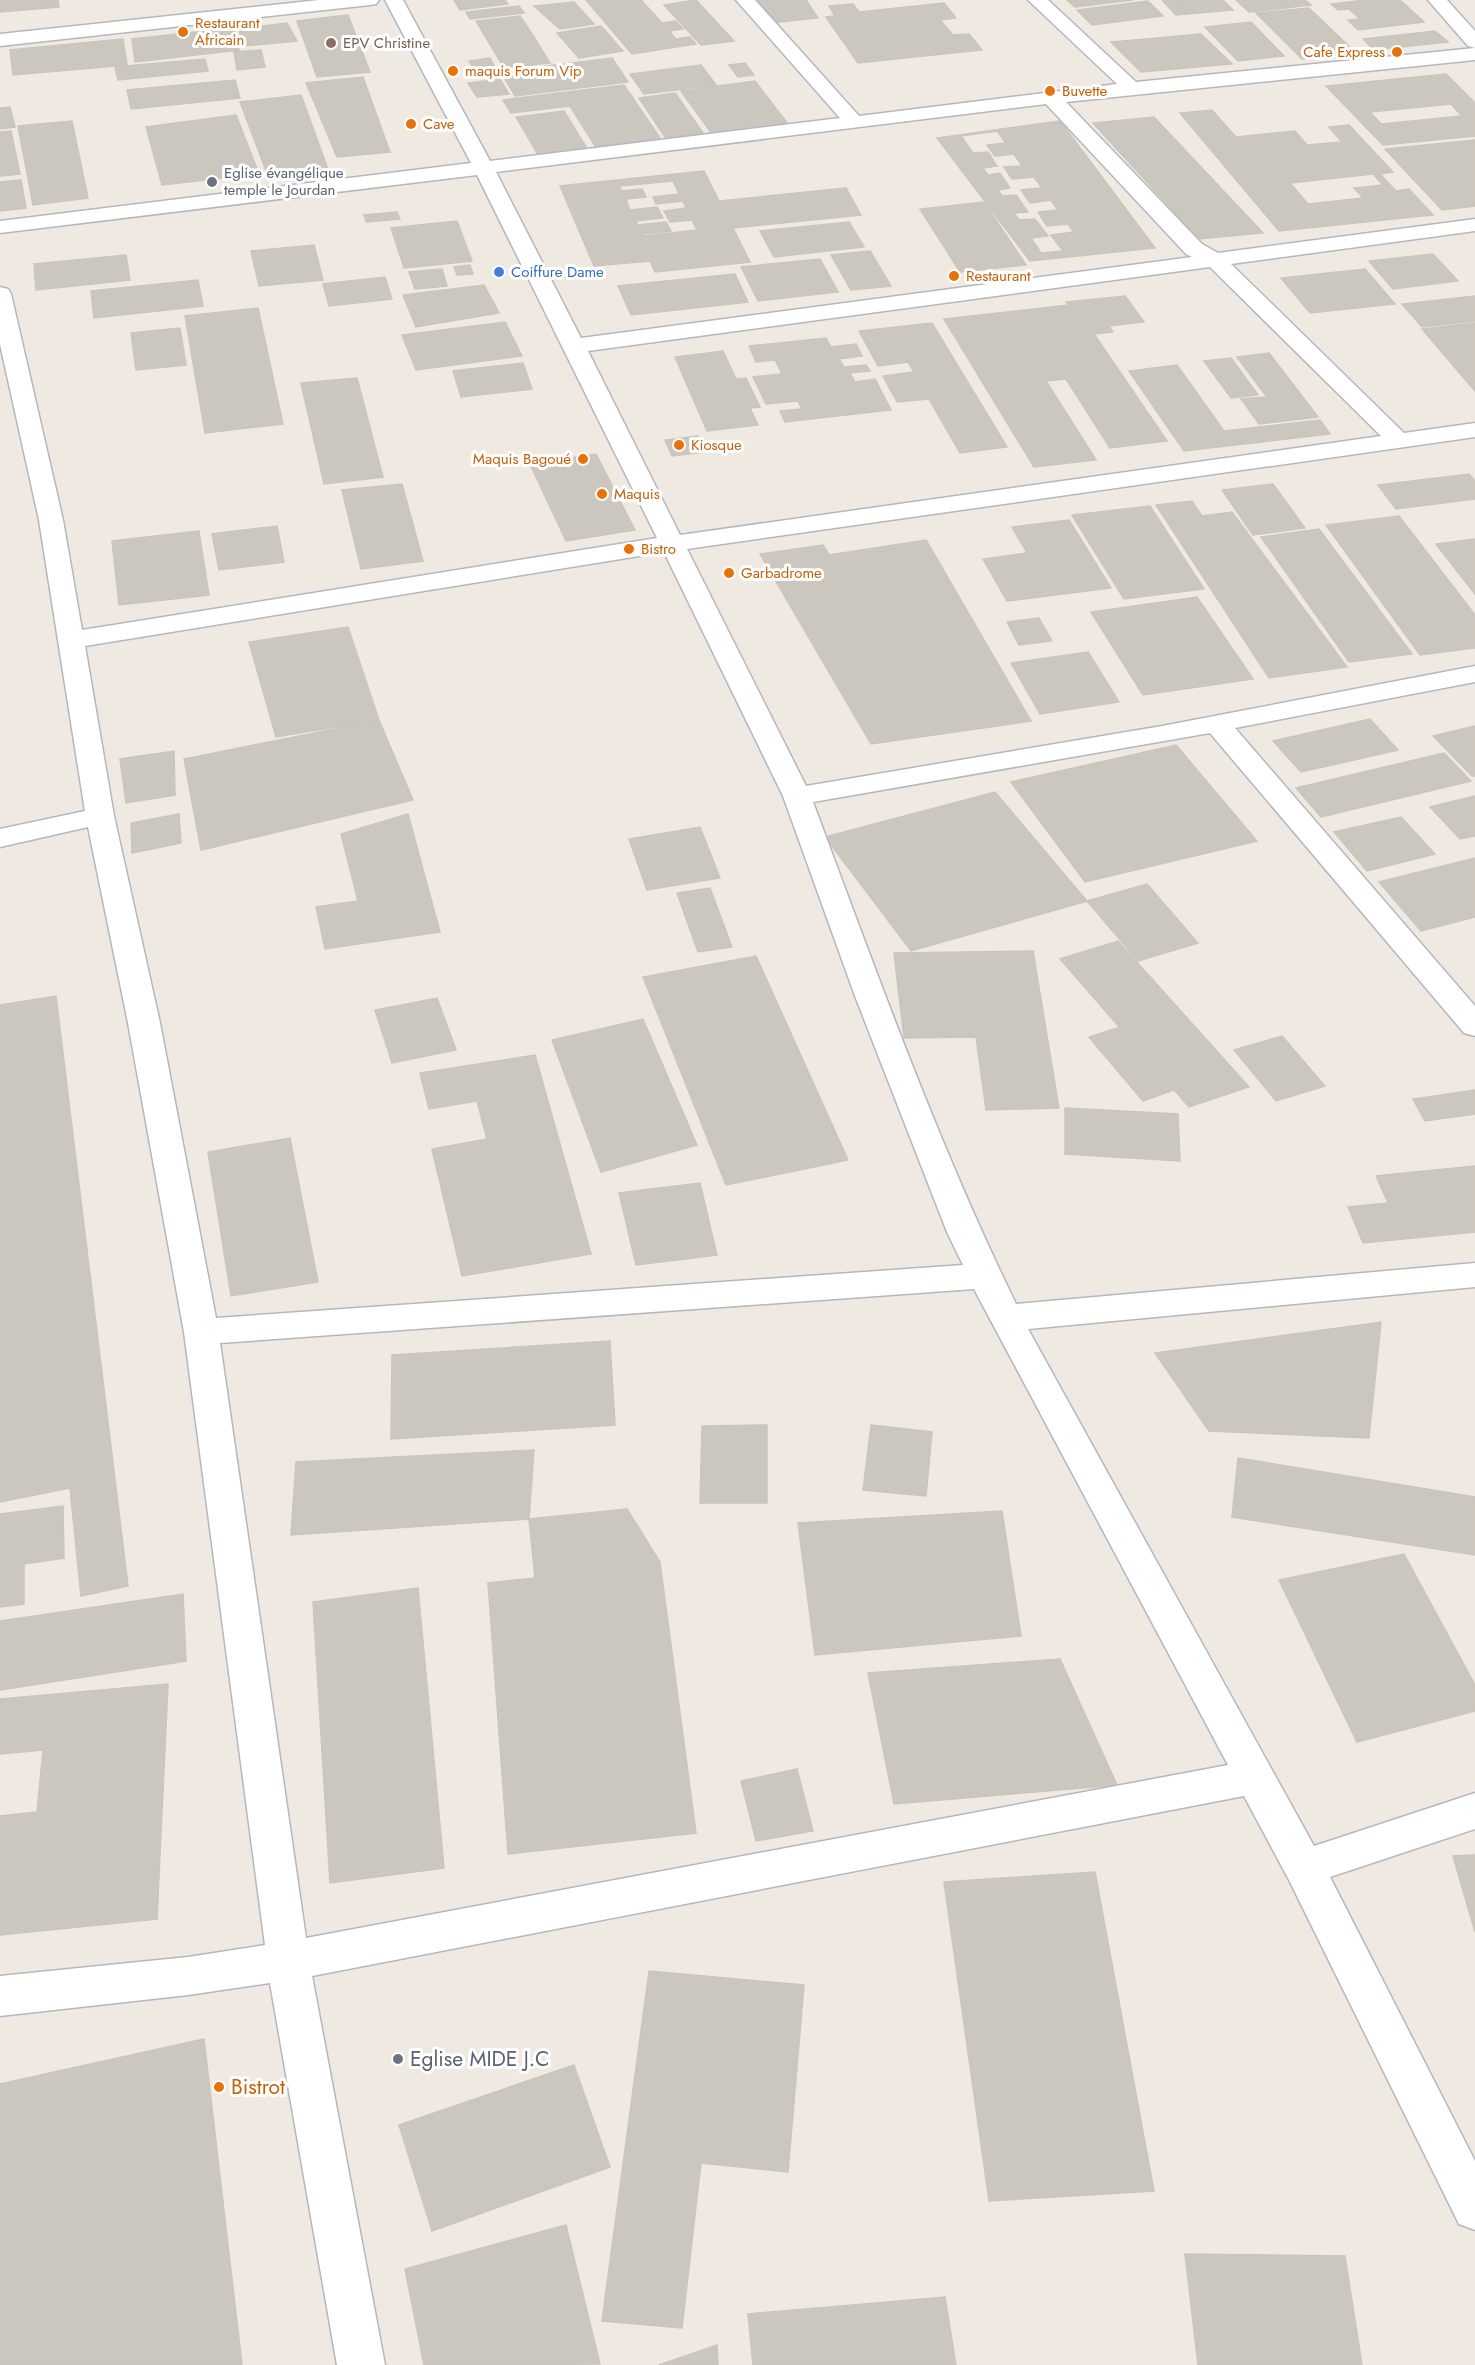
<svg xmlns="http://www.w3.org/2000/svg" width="1475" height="2365" font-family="Jost,sans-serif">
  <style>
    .building { fill: #cbc7bf; stroke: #cbc5ba; stroke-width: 1.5; fill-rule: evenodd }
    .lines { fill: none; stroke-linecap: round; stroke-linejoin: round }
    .street-casing { stroke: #b4b7c1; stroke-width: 3 }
    .street { fill: #fff; fill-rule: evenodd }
    .food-dot { fill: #e8710a; stroke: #fff; stroke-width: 2 }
    .education-dot { fill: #8d6e63; stroke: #fff; stroke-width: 2 }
    .worship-dot { fill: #6b7280; stroke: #fff; stroke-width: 2 }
    .shop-dot { fill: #3f7fe0; stroke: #fff; stroke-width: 2 }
    .labels { text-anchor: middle; stroke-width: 6; stroke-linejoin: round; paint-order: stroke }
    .far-food-label { font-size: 15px; fill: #c56008; stroke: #fff; text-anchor: start }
    .far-education-label { font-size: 15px; fill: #785e54; stroke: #fff; text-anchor: start }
    .far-worship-label { font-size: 15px; fill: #5b616d; stroke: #fff; text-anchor: start }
    .far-shop-label { font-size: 15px; fill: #366cbe; stroke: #fff; text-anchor: start }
    .near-worship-label { font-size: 21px; fill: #5b616d; stroke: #fff; text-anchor: start }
    .near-food-label { font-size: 21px; fill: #c56008; stroke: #fff; text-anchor: start }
  </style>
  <rect width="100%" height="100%" fill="#efe9e1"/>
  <!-- building -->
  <path class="building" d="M 0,0 L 58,0 L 59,7 L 0,12 Z
    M 454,0 L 505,0 L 508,4 L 460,10 Z
    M 586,0 L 641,0 L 662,23 L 676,21 L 683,29 L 669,31 L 676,39 L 690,37 L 696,44 L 632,54 Z
    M 696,0 L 734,41 L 701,45 L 664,5 Z
    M 756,0 L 806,0 L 818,18 L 771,23 Z
    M 1067,0 L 1133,0 L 1075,7 Z
    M 1223,0 L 1233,10 L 1176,15 L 1163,1 Z
    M 1236,0 L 1305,0 L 1311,5 L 1249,12 Z
    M 1366,0 L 1400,0 L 1424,22 L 1358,30 L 1348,20 L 1360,19 L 1349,9 L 1338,10 L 1331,4 Z
    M 1148,1 L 1163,16 L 1092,25 L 1077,10 Z
    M 574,2 L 594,24 L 560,29 L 534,6 Z
    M 944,3 L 956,18 L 940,20 L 953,35 L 969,34 L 982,50 L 858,63 L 826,17 L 835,16 L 829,6 L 853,4 L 859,12 Z
    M 519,6 L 524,13 L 470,19 L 466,12 Z
    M 1309,8 L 1356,53 L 1302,59 L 1256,13 Z
    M 348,15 L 370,72 L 317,77 L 297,21 Z
    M 520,16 L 534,37 L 550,63 L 504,68 L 476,21 Z
    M 1251,22 L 1284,56 L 1238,61 L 1205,27 Z
    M 287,23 L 297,41 L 242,46 L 239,29 Z
    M 601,26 L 623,51 L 579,58 L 557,33 Z
    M 233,28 L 239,50 L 135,62 L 132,39 Z
    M 1435,31 L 1448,42 L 1374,50 L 1363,39 Z
    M 1201,34 L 1232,64 L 1141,72 L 1111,42 Z
    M 123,39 L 127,65 L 13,75 L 10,50 Z
    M 261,50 L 265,67 L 237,70 L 234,52 Z
    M 490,58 L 496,69 L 475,71 L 469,61 Z
    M 612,58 L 628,82 L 515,96 L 501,72 Z
    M 205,59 L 208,71 L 118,80 L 115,67 Z
    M 745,63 L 754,75 L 738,77 L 729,65 Z
    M 701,65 L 716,85 L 644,94 L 630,74 Z
    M 1446,74 L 1475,103 L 1475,136 L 1383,145 L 1326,86 ZM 1451,104 L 1462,116 L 1381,124 L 1370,112 Z
    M 363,77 L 390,152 L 337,157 L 306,83 Z
    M 500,79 L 509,94 L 477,97 L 468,83 Z
    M 235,80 L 240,98 L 131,109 L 127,90 Z
    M 755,81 L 788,124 L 712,134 L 681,91 Z
    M 624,85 L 662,141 L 597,149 L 570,106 L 511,113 L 503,100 Z
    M 675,93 L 705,136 L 667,140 L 639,98 Z
    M 301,95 L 328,169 L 268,176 L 240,102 Z
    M 10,107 L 15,127 L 0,129 L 0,108 Z
    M 1212,110 L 1236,137 L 1295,131 L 1307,145 L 1342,142 L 1329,127 L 1349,125 L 1393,172 L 1380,174 L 1396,191 L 1409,189 L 1433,215 L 1279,231 L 1180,113 ZM 1373,174 L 1383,185 L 1354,188 L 1363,198 L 1308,204 L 1290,183 Z
    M 564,111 L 589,152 L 540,158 L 516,117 Z
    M 236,115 L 259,174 L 162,185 L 146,127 Z
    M 1154,117 L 1263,233 L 1199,239 L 1093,123 Z
    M 72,121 L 88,198 L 33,205 L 18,126 Z
    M 1060,121 L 1155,248 L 1030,261 L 937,138 ZM 997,131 L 1006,143 L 987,145 L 995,156 L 1014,154 L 1022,166 L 1004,167 L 1012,179 L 1034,177 L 1042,188 L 1021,190 L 1030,203 L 1051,200 L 1058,210 L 1038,212 L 1047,226 L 1068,224 L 1074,232 L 1051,235 L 1063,251 L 1041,253 L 1031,238 L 1048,236 L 1035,219 L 1019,220 L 1014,213 L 1028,212 L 1016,195 L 1002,196 L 998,190 L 1010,188 L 1000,173 L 988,175 L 983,168 L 997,166 L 988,152 L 973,153 L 961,136 Z
    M 11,131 L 20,174 L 0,176 L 0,132 Z
    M 1475,140 L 1475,206 L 1442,210 L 1385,149 Z
    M 704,171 L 719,201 L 846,188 L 861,215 L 733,228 L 750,262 L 655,272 L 650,261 L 594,266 L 560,186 ZM 673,181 L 679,194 L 653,197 L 656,204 L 683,201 L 686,208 L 664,211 L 670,222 L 692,220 L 697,230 L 643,236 L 642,234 L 671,231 L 666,222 L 638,225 L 636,221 L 663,218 L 657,207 L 630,210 L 626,199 L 646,197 L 642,189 L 621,191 L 620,186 Z
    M 21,180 L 26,208 L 0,211 L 0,182 Z
    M 984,202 L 1026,265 L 960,272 L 920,209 Z
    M 397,212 L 400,219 L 366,222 L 364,215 Z
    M 457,221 L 472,261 L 404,268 L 391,228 Z
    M 849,222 L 864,247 L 774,257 L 760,231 Z
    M 314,245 L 323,280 L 259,286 L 251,251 Z
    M 870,251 L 891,286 L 851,290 L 831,255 Z
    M 1433,254 L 1458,281 L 1393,289 L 1369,261 Z
    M 126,255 L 130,280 L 36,290 L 34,264 Z
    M 820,259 L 838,292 L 758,301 L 741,267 Z
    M 470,265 L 473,274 L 457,275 L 454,267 Z
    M 442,269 L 447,286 L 415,289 L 409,272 Z
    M 1365,269 L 1395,304 L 1310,313 L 1281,278 Z
    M 735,274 L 748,302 L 631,315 L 618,286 Z
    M 385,277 L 392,299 L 329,306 L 323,284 Z
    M 198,280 L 203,306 L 94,318 L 91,291 Z
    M 484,285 L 499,313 L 416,327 L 403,295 Z
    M 1125,296 L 1144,322 L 1109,326 L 1113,332 L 1094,334 L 1167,441 L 1110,448 L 1066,379 L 1046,381 L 1096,460 L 1034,467 L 944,319 L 1069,305 L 1066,302 Z
    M 1475,296 L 1475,321 L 1422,327 L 1402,304 Z
    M 258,308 L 283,424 L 205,433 L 185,316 Z
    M 505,322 L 522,356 L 416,370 L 402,335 Z
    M 932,323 L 1007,447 L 960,453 L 929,399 L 897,402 L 883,376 L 914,372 L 908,362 L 878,366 L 859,331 Z
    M 1475,323 L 1475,391 L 1422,329 Z
    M 180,328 L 186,365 L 136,370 L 131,333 Z
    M 826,338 L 831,347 L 856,344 L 862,356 L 839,359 L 844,367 L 866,365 L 870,371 L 850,373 L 855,382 L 875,379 L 891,410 L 785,422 L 780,411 L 802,409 L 798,401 L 766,404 L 753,377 L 782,374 L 775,360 L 756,362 L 749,346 Z
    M 723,351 L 736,379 L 746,378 L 760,407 L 750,408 L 758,425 L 707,431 L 675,357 Z
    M 1269,353 L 1318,417 L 1259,424 L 1241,399 L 1267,397 L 1237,357 Z
    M 1231,358 L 1258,395 L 1231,398 L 1204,361 Z
    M 523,363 L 532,389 L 461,397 L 453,371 Z
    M 1177,365 L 1224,431 L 1320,420 L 1330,434 L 1184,451 L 1129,371 Z
    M 357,378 L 383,477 L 324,484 L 301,383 Z
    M 698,436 L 705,452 L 672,456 L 665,440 Z
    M 596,454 L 635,530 L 566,541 L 530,464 Z
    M 1469,474 L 1475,481 L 1475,499 L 1396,509 L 1378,485 Z
    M 402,484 L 423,561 L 361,569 L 342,490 Z
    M 1273,484 L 1305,528 L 1253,535 L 1222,490 Z
    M 1192,501 L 1202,516 L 1232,512 L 1347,667 L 1269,678 L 1156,505 Z
    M 1150,506 L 1204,589 L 1124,599 L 1072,515 Z
    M 1399,516 L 1475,615 L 1475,648 L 1420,655 L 1326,525 Z
    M 1069,520 L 1111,588 L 1007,601 L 983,559 L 1027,553 L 1012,527 Z
    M 277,526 L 284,562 L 219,570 L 212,534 Z
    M 1319,529 L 1412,654 L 1349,662 L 1261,537 Z
    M 199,531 L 209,595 L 119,605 L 112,541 Z
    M 1475,539 L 1475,594 L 1436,544 Z
    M 926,540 L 1031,721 L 871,744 L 760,554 L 823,545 L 829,555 Z
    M 1197,597 L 1253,679 L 1143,695 L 1091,612 Z
    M 1039,618 L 1052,641 L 1019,645 L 1007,622 Z
    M 348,627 L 379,720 L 276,737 L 249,642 Z
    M 1088,652 L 1119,702 L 1040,714 L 1011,663 Z
    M 1370,719 L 1398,750 L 1301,772 L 1273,741 Z
    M 379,720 L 413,800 L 201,850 L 184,759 Z
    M 1475,726 L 1475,776 L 1472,776 L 1433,736 Z
    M 1176,745 L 1257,841 L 1085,882 L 1011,782 Z
    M 174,751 L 175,795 L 126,803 L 120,759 Z
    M 1444,753 L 1471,781 L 1321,817 L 1296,788 Z
    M 995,792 L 1087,901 L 911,951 L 825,837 Z
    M 1475,796 L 1475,836 L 1460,839 L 1430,807 Z
    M 179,814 L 181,843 L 132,853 L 131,823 Z
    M 408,814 L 440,932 L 325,949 L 316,907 L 358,901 L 341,834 Z
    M 1401,817 L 1435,854 L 1367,871 L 1334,832 Z
    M 700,827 L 720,878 L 647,890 L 629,839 Z
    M 1475,858 L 1475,917 L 1421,931 L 1379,882 Z
    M 1147,884 L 1198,943 L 1138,961 L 1087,901 Z
    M 710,888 L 732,947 L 698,952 L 677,893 Z
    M 1118,941 L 1249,1087 L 1189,1107 L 1060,959 Z
    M 1033,951 L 1059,1108 L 986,1110 L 976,1037 L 904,1038 L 894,953 Z
    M 756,956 L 848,1160 L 726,1185 L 643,977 Z
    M 56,996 L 128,1586 L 81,1596 L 70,1488 L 0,1502 L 0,1005 Z
    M 437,998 L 456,1050 L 392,1063 L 375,1010 Z
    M 643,1019 L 697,1145 L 601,1172 L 552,1040 Z
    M 1120,1027 L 1174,1090 L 1143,1101 L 1089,1037 Z
    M 1282,1036 L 1325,1086 L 1276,1101 L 1234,1050 Z
    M 535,1055 L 591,1254 L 462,1276 L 432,1149 L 487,1139 L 477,1101 L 429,1109 L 420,1073 Z
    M 1475,1090 L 1475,1114 L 1425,1121 L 1413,1099 Z
    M 1065,1108 L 1178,1114 L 1180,1161 L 1065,1154 Z
    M 290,1138 L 318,1282 L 231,1296 L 208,1152 Z
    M 1475,1166 L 1475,1232 L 1363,1243 L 1348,1207 L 1388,1203 L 1376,1176 Z
    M 700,1183 L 717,1255 L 636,1265 L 619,1193 Z
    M 1381,1322 L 1369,1438 L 1209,1431 L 1155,1353 Z
    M 610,1341 L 615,1425 L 391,1439 L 392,1355 Z
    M 767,1425 L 767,1503 L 700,1503 L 702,1426 Z
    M 871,1425 L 932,1432 L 926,1496 L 863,1490 Z
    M 534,1450 L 529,1519 L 291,1535 L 296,1462 Z
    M 1238,1458 L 1475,1497 L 1475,1555 L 1232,1517 Z
    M 63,1506 L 64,1558 L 24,1564 L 24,1604 L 0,1607 L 0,1514 Z
    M 627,1509 L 660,1562 L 696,1833 L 508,1854 L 488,1583 L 535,1578 L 529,1519 Z
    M 1002,1511 L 1021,1636 L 815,1655 L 798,1523 Z
    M 1404,1554 L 1475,1685 L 1475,1711 L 1357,1742 L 1279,1580 Z
    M 418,1588 L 444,1868 L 330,1883 L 313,1602 Z
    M 183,1594 L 186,1661 L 0,1690 L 0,1621 Z
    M 1060,1659 L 1117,1785 L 894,1804 L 868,1673 Z
    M 168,1684 L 157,1919 L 0,1935 L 0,1816 L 37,1812 L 43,1750 L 0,1754 L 0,1699 Z
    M 797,1769 L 813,1831 L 756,1841 L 741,1781 Z
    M 1475,1855 L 1475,1932 L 1453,1856 Z
    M 1095,1872 L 1154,2191 L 989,2201 L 944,1882 Z
    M 649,1971 L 804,1985 L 788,2172 L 701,2163 L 682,2328 L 602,2321 Z
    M 204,2039 L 242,2365 L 0,2365 L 0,2084 Z
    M 574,2065 L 610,2167 L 432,2231 L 399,2125 Z
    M 566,2225 L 600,2364 L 424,2365 L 405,2269 Z
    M 1185,2254 L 1345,2256 L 1362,2365 L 1198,2365 Z
    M 945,2297 L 956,2365 L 753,2365 L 748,2314 Z
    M 717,2345 L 718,2365 L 659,2365 Z"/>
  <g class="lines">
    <defs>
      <path id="street" d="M 319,0 L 379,0 L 376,4 L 370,5 L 0,46 L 0,34 Z
        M 385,0 L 403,0 L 490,161 L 840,118 L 736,0 L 755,0 L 859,116 L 1117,84 L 1028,0 L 1048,0 L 1136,82 L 1475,48 L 1475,60 L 1066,102 L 1202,244 L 1218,253 L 1475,219 L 1475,231 L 1231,264 L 1404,433 L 1475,423 L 1475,437 L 687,549 L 806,786 L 1162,726 L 1475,666 L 1475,682 L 1235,728 L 1475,1006 L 1475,1036 L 1464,1033 L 1210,733 L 813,802 C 876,971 937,1142 1016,1304 L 1475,1263 L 1475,1287 L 1028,1329 L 1314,1846 L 1475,1793 L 1475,1829 L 1330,1877 L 1475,2161 L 1475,2230 L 1459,2224 L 1289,1880 L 1244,1796 L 312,1976 L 385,2365 L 337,2365 L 270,1983 L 188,1995 L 0,2016 L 0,1976 L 188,1957 L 265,1945 L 184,1332 L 128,1023 L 88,827 L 0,847 L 0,829 L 85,811 L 39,520 L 0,344 L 0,287 L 8,289 L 11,294 L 63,520 L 82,630 L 657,538 L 477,175 L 0,233 L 0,221 L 471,163 ZM 1046,104 L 1186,254 L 1192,257 L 581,338 L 496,172 ZM 1210,267 L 1381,436 L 680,535 L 588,351 ZM 664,552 L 783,796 L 855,996 L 947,1232 L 963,1265 L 216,1318 L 160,1023 L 114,816 L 85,646 ZM 974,1289 L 1228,1765 L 306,1938 L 220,1343 Z
        M 1428,0 L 1447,0 L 1475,31 L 1475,48 L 1468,46 Z"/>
    </defs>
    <!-- street casing -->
    <use href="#street" class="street-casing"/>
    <!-- street -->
    <use href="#street" class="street"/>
  </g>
  <!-- markers -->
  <g class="food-dot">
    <circle cx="183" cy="32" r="6"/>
    <circle cx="1397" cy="52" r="6"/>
    <circle cx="453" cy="71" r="6"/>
    <circle cx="1050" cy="91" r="6"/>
    <circle cx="411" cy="124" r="6"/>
    <circle cx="954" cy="276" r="6"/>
    <circle cx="679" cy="445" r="6"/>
    <circle cx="583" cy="459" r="6"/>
    <circle cx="602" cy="494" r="6"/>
    <circle cx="629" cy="549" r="6"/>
    <circle cx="729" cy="573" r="6"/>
    <circle cx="219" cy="2087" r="6"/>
  </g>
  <circle class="education-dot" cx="331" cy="43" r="6"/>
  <g class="worship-dot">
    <circle cx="212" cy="182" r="6"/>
    <circle cx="398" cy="2059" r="6"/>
  </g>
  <circle class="shop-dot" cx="499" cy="272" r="6"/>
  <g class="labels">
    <!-- far-food labels -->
    <g class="far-food-label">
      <text x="195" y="28">Restaurant<tspan x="195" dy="17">Africain</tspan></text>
      <text x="1385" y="57" text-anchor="end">Cafe Express</text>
      <text x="465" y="76">maquis Forum Vip</text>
      <text x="1062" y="96">Buvette</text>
      <text x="423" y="129">Cave</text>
      <text x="966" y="281">Restaurant</text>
      <text x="691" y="450">Kiosque</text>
      <text x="571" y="464" text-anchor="end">Maquis Bagoué</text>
      <text x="614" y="499">Maquis</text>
      <text x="641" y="554">Bistro</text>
      <text x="741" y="578">Garbadrome</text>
    </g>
    <!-- far-education labels -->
    <g class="far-education-label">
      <text x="343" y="48">EPV Christine</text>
    </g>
    <!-- far-worship labels -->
    <g class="far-worship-label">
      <text x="224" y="178">Eglise évangélique<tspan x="224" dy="17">temple le Jourdan</tspan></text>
    </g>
    <!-- far-shop labels -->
    <g class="far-shop-label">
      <text x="511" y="277">Coiffure Dame</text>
    </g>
    <!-- near-worship labels -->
    <g class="near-worship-label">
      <text x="410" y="2066">Eglise MIDE J.C</text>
    </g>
    <!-- near-food labels -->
    <g class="near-food-label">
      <text x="231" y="2094">Bistrot</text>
    </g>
  </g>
</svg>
